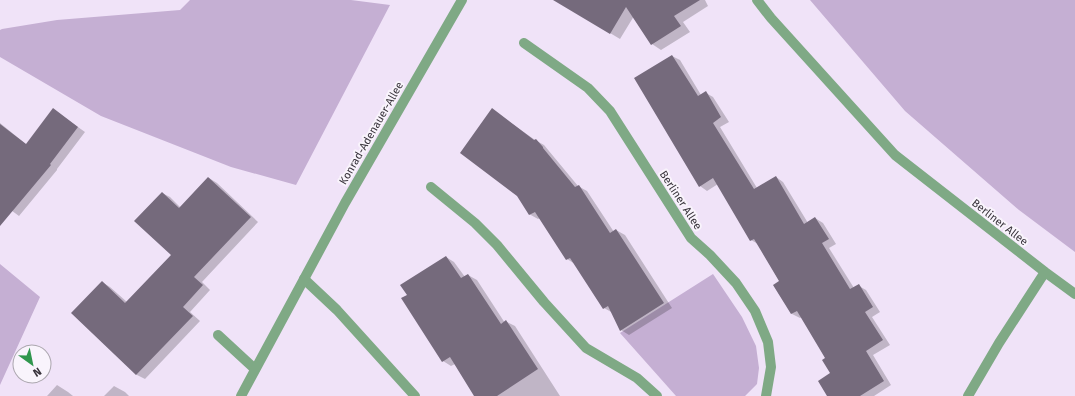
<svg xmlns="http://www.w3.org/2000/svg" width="1075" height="396" font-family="'Fira Sans',sans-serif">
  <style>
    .green { fill: #c5afd3 }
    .shadow { fill: #0003 }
    .building { fill: #756a7c }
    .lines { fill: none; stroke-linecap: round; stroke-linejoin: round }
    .lane { stroke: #7fa985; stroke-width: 10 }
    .street { stroke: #7fa985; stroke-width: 10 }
    .labels { text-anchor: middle; stroke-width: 4; stroke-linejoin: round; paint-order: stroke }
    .street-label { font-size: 11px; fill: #37323a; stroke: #f9f4fc }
  </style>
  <rect width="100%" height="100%" fill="#f0e3f8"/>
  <!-- green -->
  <path class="green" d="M 190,0 L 351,0 L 390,5 L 296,185 L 231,167 L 101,116 L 0,57 L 0,30 L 2,29 L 57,20 L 180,10 Z
    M 810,0 L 1075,0 L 1075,252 L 1019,210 L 905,111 Z
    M 0,264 L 40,297 L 0,385 Z
    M 713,274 L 742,317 L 756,346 L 759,368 L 757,384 L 745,396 L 676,396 L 620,333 Z"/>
  <!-- shadow -->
  <path class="shadow" d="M 555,0 L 705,0 L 708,6 L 683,22 L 690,32 L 661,50 L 652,44 L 634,16 L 620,39 Z
    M 672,56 L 680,60 L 701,95 L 706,93 L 713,97 L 729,122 L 720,127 L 757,188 L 776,177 L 783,182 L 808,223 L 815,218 L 823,223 L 836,244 L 829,248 L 854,288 L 859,286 L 866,290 L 880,312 L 872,317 L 890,345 L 873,355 L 891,385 L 874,396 L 829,396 L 832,373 L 827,358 L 802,317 L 800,318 L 792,314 L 774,286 L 780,282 L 758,244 L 751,240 L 718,184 L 707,191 L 700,186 Z
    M 54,110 L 85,132 L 57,169 L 57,170 L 19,216 L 0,202 L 0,123 L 27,145 Z
    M 493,110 L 535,140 L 544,145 L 578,186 L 587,191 L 614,232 L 616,230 L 625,235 L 672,308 L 629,335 L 621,330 L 613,313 L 604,308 L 575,264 L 567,259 L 540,218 L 538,219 L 529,214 Z
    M 209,178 L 217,183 L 258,222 L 202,282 L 210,290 L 190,312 L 200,321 L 145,379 L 137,375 L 72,313 L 102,282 L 110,287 L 127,302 L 172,255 L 162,193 L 170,197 L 181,208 Z
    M 446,257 L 454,262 L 465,277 L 468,275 L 477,280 L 505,323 L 507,322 L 515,326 L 560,396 L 475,396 L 455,364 L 451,366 L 443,361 L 408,295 Z
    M 57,385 L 68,392 L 73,396 L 47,396 Z
    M 114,386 L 125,392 L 129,396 L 104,396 Z"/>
  <!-- building -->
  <path class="building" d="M 553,0 L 700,0 L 674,16 L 681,26 L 651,45 L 626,7 L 610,34 Z
    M 672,55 L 698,96 L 706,91 L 721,117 L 713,123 L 754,189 L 776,176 L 804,224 L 815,217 L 829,239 L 822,243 L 850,289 L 859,284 L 873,307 L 865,312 L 883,340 L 866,351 L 884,381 L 860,396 L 827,396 L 818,381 L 830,373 L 822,360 L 825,358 L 797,311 L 791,314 L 773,285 L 779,281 L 754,239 L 750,241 L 713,178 L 699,187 L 634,78 Z
    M 53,108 L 78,127 L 50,164 L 51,165 L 0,226 L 0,124 L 26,144 Z
    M 492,108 L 534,140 L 536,139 L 543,147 L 543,148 L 575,187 L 579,185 L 610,233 L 616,229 L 664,303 L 620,331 L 608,306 L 603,309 L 570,258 L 566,260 L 535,212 L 529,215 L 517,196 L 460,153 Z
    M 208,177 L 251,217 L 194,277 L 203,285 L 183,307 L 193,316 L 136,375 L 71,313 L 102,281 L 125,303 L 171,255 L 134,221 L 162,192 L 179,208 Z
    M 446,256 L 461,278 L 468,274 L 501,324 L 506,320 L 538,369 L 497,396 L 474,396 L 450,357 L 442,362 L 401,298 L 407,295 L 400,285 Z"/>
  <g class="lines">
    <!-- lane -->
    <path class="lane" d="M 524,43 L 588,88 L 610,111 L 691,238 L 710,255 L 736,283 L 755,311 L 768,342 L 771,367 L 766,396
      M 431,187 L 475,223 L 497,245 L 544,302 L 586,348 L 637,378 L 657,396
      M 304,279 L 337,310 L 415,396
      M 218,335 L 255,369"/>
    <!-- street -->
    <path class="street" d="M 757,0 L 771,18 L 895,155 L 1045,272 L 1075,294
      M 241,396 L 345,203 L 462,0
      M 968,396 L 999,343 L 1045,272"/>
  </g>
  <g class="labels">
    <!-- street labels -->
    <g class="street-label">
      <text transform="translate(371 133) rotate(-60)" y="4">Konrad-Adenauer-Allee</text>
      <text transform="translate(681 200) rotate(57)" y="4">Berliner Allee</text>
      <text transform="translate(1000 222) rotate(38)" y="4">Berliner Allee</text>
    </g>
  </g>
  <!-- north arrow -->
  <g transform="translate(32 364) rotate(147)"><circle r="19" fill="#f9f4fc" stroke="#aba6ae"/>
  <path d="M0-3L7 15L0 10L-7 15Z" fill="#30964d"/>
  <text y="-6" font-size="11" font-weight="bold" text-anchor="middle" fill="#37323a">N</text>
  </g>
</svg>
